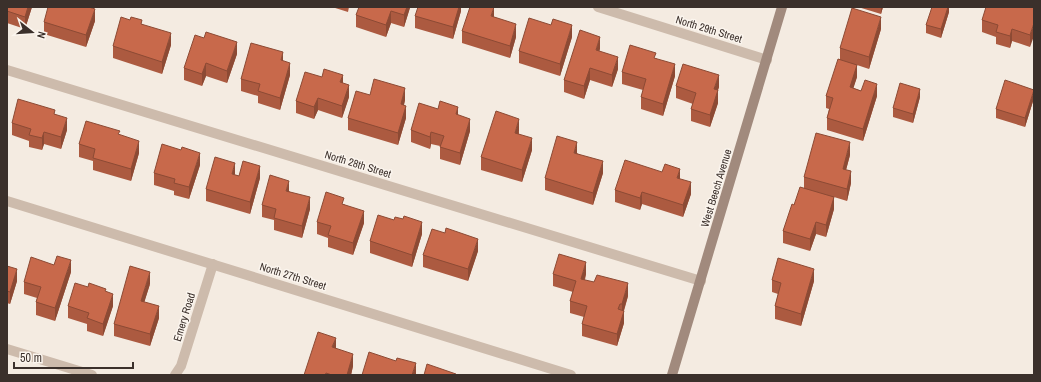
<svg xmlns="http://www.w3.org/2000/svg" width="1041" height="382" font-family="'Archivo Narrow',sans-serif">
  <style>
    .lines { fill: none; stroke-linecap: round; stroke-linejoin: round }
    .minor { stroke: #cdbbac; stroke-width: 10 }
    .tertiary { stroke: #cdbbac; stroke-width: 10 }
    .secondary { stroke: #a18a7d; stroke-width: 10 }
    .wall { fill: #ac5a40 }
    .shaded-wall { fill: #8c4a34 }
    .building { fill: #c8694b; stroke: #8c4a34 }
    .labels { text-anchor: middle; stroke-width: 3; stroke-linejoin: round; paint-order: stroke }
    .street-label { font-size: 11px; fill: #3b302b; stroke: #fbf5ee }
  </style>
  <rect width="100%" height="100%" fill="#f4ebe1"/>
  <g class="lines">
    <!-- minor -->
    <path class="minor" d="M 598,7 L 767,60
      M 7,70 L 701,281
      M 7,349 L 92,375
      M 175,375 L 181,366 L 213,264"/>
    <!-- tertiary -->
    <path class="tertiary" d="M 7,201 L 571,375"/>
    <!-- secondary -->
    <path class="secondary" d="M 672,375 L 782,7"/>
  </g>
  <!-- wall -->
  <path class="wall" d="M 7,7 L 32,7 L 25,29 L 7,23 Z
    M 332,7 L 349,7 L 348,12 Z
    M 410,7 L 404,27 L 391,23 L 386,37 L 356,27 L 356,15 Z
    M 461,7 L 461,11 L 453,39 L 415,28 L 415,16 Z
    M 858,7 L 883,7 L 881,14 Z
    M 949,7 L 949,12 L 941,38 L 926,33 L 926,25 Z
    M 1032,7 L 1030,47 L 1012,41 L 1010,48 L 996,44 L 996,37 L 982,32 L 982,20 Z
    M 494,17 L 516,37 L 510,58 L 462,43 L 462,31 Z
    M 95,21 L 86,47 L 44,34 L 44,22 Z
    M 142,24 L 171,45 L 162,74 L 113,58 L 113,46 Z
    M 881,29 L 869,69 L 857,65 L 857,77 L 853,88 L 877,96 L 863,141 L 827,130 L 827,118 L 829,109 L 826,108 L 826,96 L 840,59 L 840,48 Z
    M 572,37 L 560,76 L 519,63 L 519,51 Z
    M 600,49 L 599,51 L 618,69 L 612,87 L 590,80 L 584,99 L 564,92 L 564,80 Z
    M 237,54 L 227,83 L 206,76 L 202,86 L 184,80 L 184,68 Z
    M 656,58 L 675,76 L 663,116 L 641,109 L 641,97 L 643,90 L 622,84 L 622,72 Z
    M 283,61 L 290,75 L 280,110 L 258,103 L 258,96 L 241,91 L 241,79 Z
    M 322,77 L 343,83 L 349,97 L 342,118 L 318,110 L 314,119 L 296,113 L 296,101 Z
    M 676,86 L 719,87 L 718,90 L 718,103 L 710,127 L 691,121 L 691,109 L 693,104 L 676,98 Z
    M 370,95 L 405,100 L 404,105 L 406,118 L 398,145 L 348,130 L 348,118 Z
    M 920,97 L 913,123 L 893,117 L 893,108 Z
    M 1034,98 L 1025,127 L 996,118 L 996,109 Z
    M 438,109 L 458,115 L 470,131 L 460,165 L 440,159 L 440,146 L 431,144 L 430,149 L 411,142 L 411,130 Z
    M 55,114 L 67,130 L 61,149 L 44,144 L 42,150 L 29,147 L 29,141 L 12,135 L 12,123 Z
    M 519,131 L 519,134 L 532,150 L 522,182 L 481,170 L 481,157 Z
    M 120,135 L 139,153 L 131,181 L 93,170 L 93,161 L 79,157 L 79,144 Z
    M 577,153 L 603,173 L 593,205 L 545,190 L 545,178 Z
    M 850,155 L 846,170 L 851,183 L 847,201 L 834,197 L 834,209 L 826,237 L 816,234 L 810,251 L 783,243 L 783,231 L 794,205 L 804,188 L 804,177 Z
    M 200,165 L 189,199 L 174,195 L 174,191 L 154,185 L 154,173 Z
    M 235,175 L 239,176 L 260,178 L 250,214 L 206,201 L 206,189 Z
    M 680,179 L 691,194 L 683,217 L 642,204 L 640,210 L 615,202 L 615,190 Z
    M 289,191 L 310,209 L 302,238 L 274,230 L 274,220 L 262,217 L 262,205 Z
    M 344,204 L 364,223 L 353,255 L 328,247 L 328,238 L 317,234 L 317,222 Z
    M 403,219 L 422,234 L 412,267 L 370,253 L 370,241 L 394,220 Z
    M 478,251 L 468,281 L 423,267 L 423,255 Z
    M 7,266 L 17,281 L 10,304 L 7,303 Z
    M 71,272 L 55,321 L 36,315 L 36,302 L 37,298 L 24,294 L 24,282 Z
    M 553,274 L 586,274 L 585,280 L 628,296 L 624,311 L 624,323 L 617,346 L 582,336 L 582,324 L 584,317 L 570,313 L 570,301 L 573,292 L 553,286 Z
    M 772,280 L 814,281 L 801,326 L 775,319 L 775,306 L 778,294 L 772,292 Z
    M 150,284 L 144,302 L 159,318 L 150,346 L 114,336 L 114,324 Z
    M 88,287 L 106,292 L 113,306 L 103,336 L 87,331 L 87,324 L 68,318 L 68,306 Z
    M 336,348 L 353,366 L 351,375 L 304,375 Z"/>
  <!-- shaded-wall -->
  <path class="shaded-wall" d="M 28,7 L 32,7 L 25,29 L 25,17 Z
    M 407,7 L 410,7 L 410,8 L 404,27 L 404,15 Z
    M 459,7 L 461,7 L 461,11 L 453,39 L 453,27 Z
    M 494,7 L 494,19 L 491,16 Z
    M 881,7 L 883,7 L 881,14 Z
    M 948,7 L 949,7 L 949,12 L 941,38 L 941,29 Z
    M 95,9 L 95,21 L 86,47 L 86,35 Z
    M 391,11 L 391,23 L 386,37 L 386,25 Z
    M 881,17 L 881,29 L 869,69 L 869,57 Z
    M 1034,23 L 1034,36 L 1030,47 L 1030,35 Z
    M 516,24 L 516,37 L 510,58 L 510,46 Z
    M 572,25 L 572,37 L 560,76 L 560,64 Z
    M 1012,29 L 1012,41 L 1010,48 L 1010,36 Z
    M 171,33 L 171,45 L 162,74 L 162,62 Z
    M 600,37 L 600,49 L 596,62 L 596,50 Z
    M 237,42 L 237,54 L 227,83 L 227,71 Z
    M 283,52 L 283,64 L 281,60 Z
    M 618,57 L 618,69 L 612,87 L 612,75 Z
    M 206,63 L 206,76 L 202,86 L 202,74 Z
    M 290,63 L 290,75 L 280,110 L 280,98 Z
    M 675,64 L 675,76 L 663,116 L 663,104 Z
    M 857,65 L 857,77 L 850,99 L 850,87 Z
    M 590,68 L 590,80 L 584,99 L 584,86 Z
    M 343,75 L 343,87 L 340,82 Z
    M 719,75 L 719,87 L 714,101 L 714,89 Z
    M 877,84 L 877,96 L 863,141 L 863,129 Z
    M 349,85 L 349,97 L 342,118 L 342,106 Z
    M 405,88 L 405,100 L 401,116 L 401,104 Z
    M 920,89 L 920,97 L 913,123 L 913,114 Z
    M 718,90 L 718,103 L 710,127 L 710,115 Z
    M 1034,90 L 1034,98 L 1025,127 L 1025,118 Z
    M 318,98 L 318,110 L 314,119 L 314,107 Z
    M 406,106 L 406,118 L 398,145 L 398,133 Z
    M 458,107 L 458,119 L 456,114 Z
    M 67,118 L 67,130 L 61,149 L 61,137 Z
    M 470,119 L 470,131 L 460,165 L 460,153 Z
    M 519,119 L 519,131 L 515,145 L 515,133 Z
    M 44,132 L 44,144 L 42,150 L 42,138 Z
    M 431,132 L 431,144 L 430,149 L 430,137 Z
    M 532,138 L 532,150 L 522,182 L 522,170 Z
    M 139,141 L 139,153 L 131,181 L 131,169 Z
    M 577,142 L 577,154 L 574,153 Z
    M 850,142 L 850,155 L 843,181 L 843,169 Z
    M 200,153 L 200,165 L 189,199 L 189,187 Z
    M 603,161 L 603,173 L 593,205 L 593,193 Z
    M 235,163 L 235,175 L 232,174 Z
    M 260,166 L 260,178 L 250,214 L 250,202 Z
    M 680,169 L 680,181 L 677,178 Z
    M 851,171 L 851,183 L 847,201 L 847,189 Z
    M 289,181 L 289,193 L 286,191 Z
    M 691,182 L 691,194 L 683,217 L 683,205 Z
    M 642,192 L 642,204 L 640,210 L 640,198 Z
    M 310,197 L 310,209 L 302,238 L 302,226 Z
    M 834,197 L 834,209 L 826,237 L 826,225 Z
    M 364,211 L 364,223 L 353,255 L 353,243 Z
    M 422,222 L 422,234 L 412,267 L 412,255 Z
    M 816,222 L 816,234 L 810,251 L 810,239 Z
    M 478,239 L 478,251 L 468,281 L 468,269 Z
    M 71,260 L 71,272 L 55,321 L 55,308 Z
    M 586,262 L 586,274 L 581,291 L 581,279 Z
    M 17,269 L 17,281 L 10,304 L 10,292 Z
    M 814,269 L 814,281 L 801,326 L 801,314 Z
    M 150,272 L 150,284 L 141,313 L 141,301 Z
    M 628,283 L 628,296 L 622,316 L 622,304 Z
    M 113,294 L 113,306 L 103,336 L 103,324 Z
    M 159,306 L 159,318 L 150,346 L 150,334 Z
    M 624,311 L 624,323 L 617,346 L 617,334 Z
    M 336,338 L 336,350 L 332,347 Z
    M 353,354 L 353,366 L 351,375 L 347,375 Z
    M 416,363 L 416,375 L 412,375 Z"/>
  <!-- building -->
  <path class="building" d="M 7,7 L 28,7 L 25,17 L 7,11 Z
    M 48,7 L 89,7 L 95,9 L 86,35 L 44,22 Z
    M 359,7 L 407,7 L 404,15 L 391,11 L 386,25 L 356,15 Z
    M 418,7 L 459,7 L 453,27 L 415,16 Z
    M 470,7 L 494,7 L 491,16 L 516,24 L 510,46 L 462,31 Z
    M 932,7 L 948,7 L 941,29 L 926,25 Z
    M 986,7 L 1032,7 L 1034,8 L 1034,23 L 1030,35 L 1012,29 L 1010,36 L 996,32 L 998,25 L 982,20 Z
    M 852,8 L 881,17 L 869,57 L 840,48 Z
    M 121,17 L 130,20 L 131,17 L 142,20 L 141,24 L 171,33 L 162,62 L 113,46 Z
    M 529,18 L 551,25 L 553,19 L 572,25 L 560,64 L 519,51 Z
    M 580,30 L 600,37 L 596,50 L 618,57 L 612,75 L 590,68 L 584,86 L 564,80 Z
    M 206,32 L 237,42 L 227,71 L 206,63 L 202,74 L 184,68 L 195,35 L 204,38 Z
    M 251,43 L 283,52 L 281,60 L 290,63 L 280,98 L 258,91 L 260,84 L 241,79 Z
    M 630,45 L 656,53 L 654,58 L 675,64 L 663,104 L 641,97 L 646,79 L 622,72 Z
    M 838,59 L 857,65 L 850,87 L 861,91 L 865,80 L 877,84 L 863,129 L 827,118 L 833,98 L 826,96 Z
    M 683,64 L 719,75 L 714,89 L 718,90 L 710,115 L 691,109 L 696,93 L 676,86 Z
    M 324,69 L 343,75 L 340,82 L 349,85 L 342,106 L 318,98 L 314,107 L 296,101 L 305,72 L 322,77 Z
    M 374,79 L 405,88 L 401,104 L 406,106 L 398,133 L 348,118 L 356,91 L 370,95 Z
    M 1005,80 L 1034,90 L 1025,118 L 996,109 Z
    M 900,83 L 920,89 L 913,114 L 893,108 Z
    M 18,99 L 55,110 L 54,114 L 67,118 L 61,137 L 44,132 L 42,138 L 29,135 L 31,129 L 12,123 Z
    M 440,101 L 458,107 L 456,114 L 470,119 L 460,153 L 440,147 L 444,136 L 431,132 L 430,137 L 411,130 L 419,103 L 438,109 Z
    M 496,111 L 519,119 L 515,133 L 532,138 L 522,170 L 481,157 Z
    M 86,121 L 120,131 L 118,134 L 139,141 L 131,169 L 93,158 L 95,149 L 79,144 Z
    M 816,133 L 850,142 L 843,169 L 851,171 L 847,189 L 804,177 Z
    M 557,136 L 577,142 L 574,153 L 603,161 L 593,193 L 545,178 Z
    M 162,144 L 181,150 L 182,147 L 200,153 L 189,187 L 174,183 L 175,179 L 154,173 Z
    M 215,157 L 235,163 L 232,174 L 239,176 L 243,161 L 260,166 L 250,202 L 206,189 Z
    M 625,160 L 662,172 L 665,164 L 680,169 L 677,178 L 691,182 L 683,205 L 642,192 L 640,198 L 615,190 Z
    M 270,175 L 289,181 L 286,191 L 310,197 L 302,226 L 274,218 L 276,209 L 262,205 Z
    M 800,187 L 834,197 L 826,225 L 816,222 L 810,239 L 783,231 L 792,204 L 794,205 Z
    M 326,192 L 344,198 L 342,204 L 364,211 L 353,243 L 328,235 L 331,226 L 317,222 Z
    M 378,215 L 394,220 L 395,217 L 403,219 L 404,216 L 422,222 L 412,255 L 370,241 Z
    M 446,228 L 478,239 L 468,269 L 423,255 L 432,229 L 445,233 Z
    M 559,254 L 586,262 L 581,279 L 594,282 L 597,275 L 628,283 L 622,304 L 620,304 L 618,309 L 624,311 L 617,334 L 582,324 L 587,306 L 570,301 L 576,281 L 553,274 Z
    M 57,256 L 71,260 L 55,308 L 36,302 L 41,287 L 24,282 L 31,257 L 54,265 Z
    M 778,258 L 814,269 L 801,314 L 775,306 L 781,283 L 772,280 Z
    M 7,266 L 17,269 L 10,292 L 7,291 Z
    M 130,266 L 150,272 L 141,301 L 159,306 L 150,334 L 114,324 Z
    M 75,283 L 88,287 L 89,283 L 106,289 L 105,291 L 113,294 L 103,324 L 87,318 L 89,313 L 68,306 Z
    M 318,332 L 336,338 L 332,347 L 353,354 L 347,375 L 332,375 L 326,373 L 325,375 L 304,375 Z
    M 369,352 L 396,361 L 397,358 L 416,363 L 412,375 L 362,375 Z
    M 427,364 L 456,374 L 456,375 L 424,375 Z"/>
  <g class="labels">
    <!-- street labels -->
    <g class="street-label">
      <text transform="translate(709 29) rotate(17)" y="4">North 29th Street</text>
      <text transform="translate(358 164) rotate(17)" y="4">North 28th Street</text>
      <text transform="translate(716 188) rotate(-73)" y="4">West Beech Avenue</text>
      <text transform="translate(293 276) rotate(17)" y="4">North 27th Street</text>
      <text transform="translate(184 317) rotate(-73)" y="4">Emery Road</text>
    </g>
  </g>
  <!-- border -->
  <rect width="1041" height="382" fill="none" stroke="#3b302b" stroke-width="16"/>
  <!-- north arrow -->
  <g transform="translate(32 32) rotate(107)" stroke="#fbf5ee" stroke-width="3" paint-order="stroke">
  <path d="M0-3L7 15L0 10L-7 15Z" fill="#3b302b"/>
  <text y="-6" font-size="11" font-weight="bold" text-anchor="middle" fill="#3b302b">N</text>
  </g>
  <!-- scale -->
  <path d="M14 362v6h119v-6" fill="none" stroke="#3b302b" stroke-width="2"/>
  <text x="20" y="362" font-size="12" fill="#3b302b" stroke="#fbf5ee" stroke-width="3" paint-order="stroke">50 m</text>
</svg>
